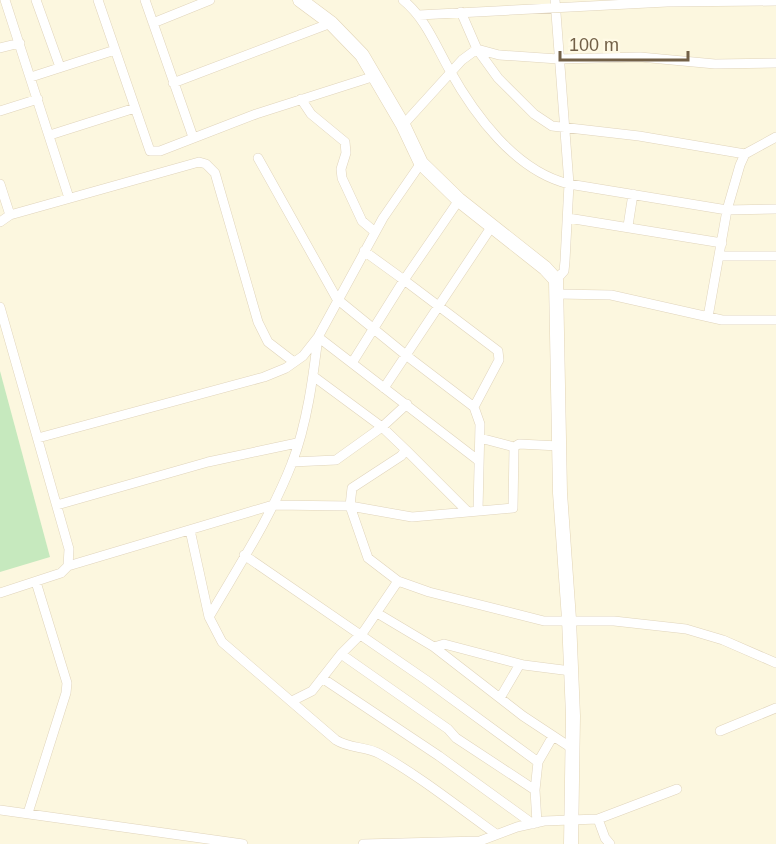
<svg xmlns="http://www.w3.org/2000/svg" width="776" height="844" font-family="Helvetica,sans-serif">
  <style>
    .green { fill: #c6e9be }
    .lines { fill: none; stroke-linecap: round; stroke-linejoin: round }
    .street-casing { stroke: #e0d4bb; stroke-width: 10 }
    .secondary-casing { stroke: #e2d4b6; stroke-width: 15 }
    .street { stroke: #fff; stroke-width: 9 }
    .secondary { stroke: #fff; stroke-width: 14 }
  </style>
  <rect width="100%" height="100%" fill="#fcf7df"/>
  <!-- green -->
  <path class="green" d="M 0,371 L 50,557 L 0,572 Z"/>
  <g class="lines">
    <defs>
      <path id="street" d="M 5,0 L 69,198
        M 36,0 L 60,67
        M 98,0 L 150,151 L 160,151 L 256,114 L 375,76
        M 145,0 L 193,137
        M 403,0 C 425,18 435,44 449,69 C 474,114 515,171 569,184 L 727,210 L 776,209
        M 555,0 L 569,184 L 565,261 L 564,271 L 556,280
        M 461,12 L 477,49 L 498,78 L 534,114 L 552,126 L 639,136 L 745,154
        M 419,15 L 667,2 L 776,1
        M 153,23 L 210,0
        M 0,48 L 20,43
        M 31,77 L 115,50
        M 173,83 L 331,23
        M 301,99 L 311,114 L 345,142 L 346,153 L 341,169 L 342,178 L 362,221 L 375,232
        M 0,111 L 38,99
        M 403,125 L 462,60 L 477,49 L 499,55 L 558,59 L 640,57 L 715,64 L 776,63
        M 50,135 L 135,108
        M 258,158 L 337,299 L 407,356 L 474,407 L 480,424 L 478,511
        M 0,184 L 10,215
        M 459,200 L 404,280 L 498,351 L 499,360 L 474,407
        M 568,218 L 722,243
        M 0,222 L 10,215 L 199,162 L 206,164 L 215,173 L 258,322 L 268,342 L 294,362
        M 628,226 L 633,194
        M 719,256 L 776,256
        M 558,294 L 611,295 L 722,320 L 776,320
        M 0,307 L 69,549 L 68,566 L 61,573 L 0,593
        M 708,317 L 727,210 L 740,165 L 745,154 L 776,137
        M 352,363 L 404,280 L 364,251
        M 384,388 L 492,226
        M 38,438 L 264,377 L 286,368 L 303,356 L 318,337 L 383,218 L 421,163
        M 480,438 L 514,447
        M 406,450 L 468,512
        M 292,462 L 336,460 L 382,427 L 407,404
        M 57,505 L 208,462 L 297,443
        M 190,530 L 209,617 L 222,642 L 336,740 C 350,749 366,746 380,754 C 421,777 458,807 496,834
        M 244,555 L 426,680 L 538,762 L 535,790
        M 68,566 L 273,505 L 350,506 L 352,488 L 401,456 L 406,450 L 382,427 L 313,376
        M 398,581 L 368,558 L 350,506 L 412,517 L 513,508 L 514,447 L 519,444 L 559,446
        M 377,613 L 434,647 L 444,644 L 524,665 L 571,671
        M 209,617 C 238,567 271,517 292,463 C 307,424 313,378 318,337 L 479,461
        M 434,647 L 523,716 L 573,749
        M 341,654 L 448,729 L 456,738 L 535,790 L 537,823
        M 322,678 L 439,756 L 533,824
        M 500,698 L 520,664
        M 292,701 L 312,691 L 341,654 L 364,631 L 398,581 L 429,592 L 544,621 L 614,621 L 686,629 L 723,640 L 776,663
        M 720,731 L 776,708
        M 538,762 L 553,736
        M 0,810 L 243,844
        M 28,813 L 66,693 L 67,683 L 36,582
        M 598,819 L 605,838 L 610,844
        M 363,844 L 480,841 L 517,827 L 544,821 L 598,819 L 677,789"/>
      <path id="secondary" d="M 300,0 L 331,23 L 362,55 L 403,125 L 421,163 L 459,200 L 545,268 L 556,280 L 560,493 L 569,619 L 573,716 L 571,844"/>
    </defs>
    <!-- street casing -->
    <use href="#street" class="street-casing"/>
    <!-- secondary casing -->
    <use href="#secondary" class="secondary-casing"/>
    <!-- street -->
    <use href="#street" class="street"/>
    <!-- secondary -->
    <use href="#secondary" class="secondary"/>
  </g>
  <!-- scale -->
  <path d="M560 51v9h128v-9" fill="none" stroke="#726047" stroke-width="3"/>
  <text x="569" y="51" font-size="18" fill="#726047" stroke="#fffae5" stroke-width="4.5" paint-order="stroke">100 m</text>
</svg>
